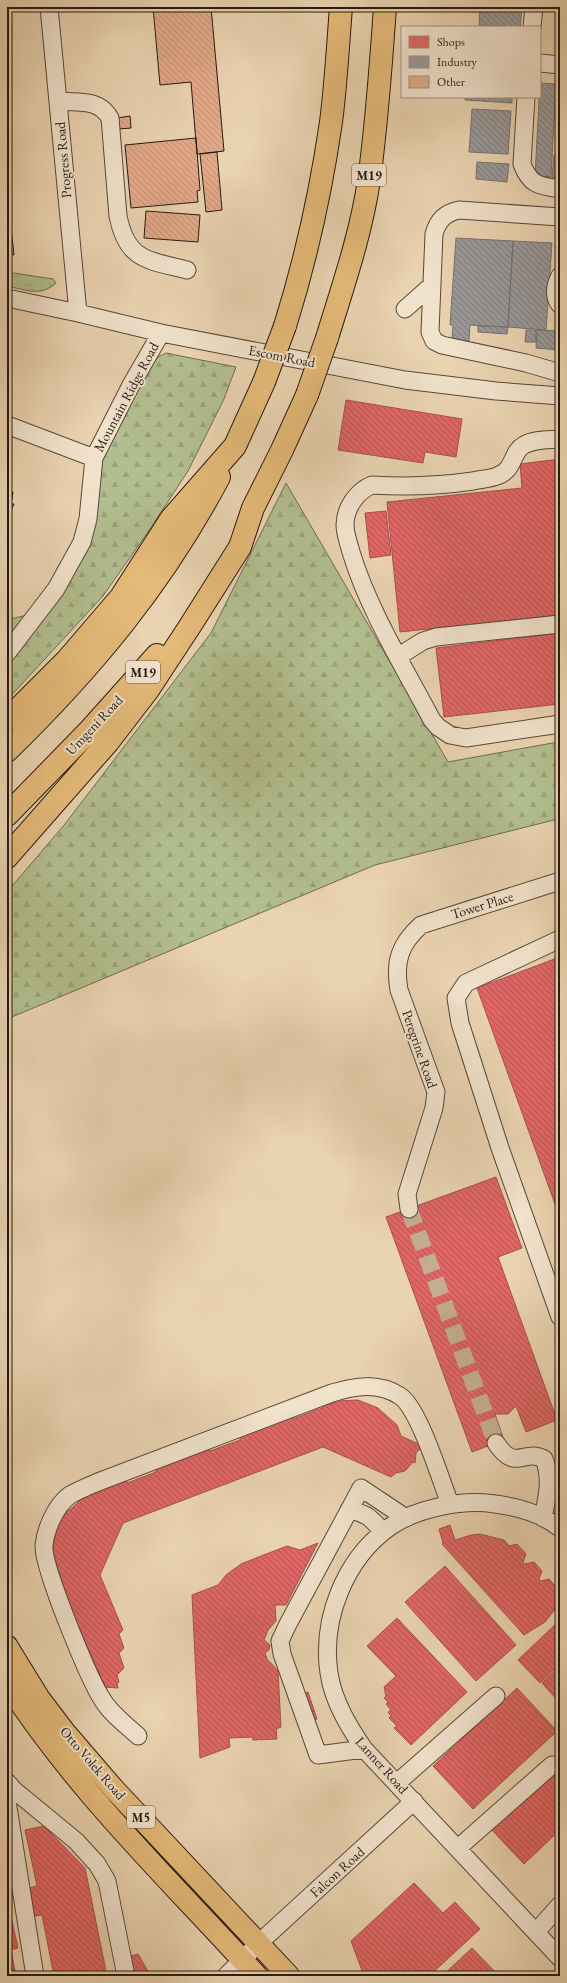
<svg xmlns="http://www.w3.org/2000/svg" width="567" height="1983" font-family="'EB Garamond',serif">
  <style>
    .grass { fill: url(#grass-tufts); stroke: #6c6c51 }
    .forest { fill: url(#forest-firs); stroke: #6c6c51 }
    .shops { fill: url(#shops-back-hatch); stroke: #a84f4d }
    .industry { fill: url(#industry-back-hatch); stroke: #767371 }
    .building { fill: url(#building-back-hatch); stroke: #251913 }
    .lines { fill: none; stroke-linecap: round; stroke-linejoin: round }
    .minor-tunnel { stroke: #c3ae91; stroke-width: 17; stroke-dasharray: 17 8; stroke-linecap: butt }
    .minor-casing { stroke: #56483a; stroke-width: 19 }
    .major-casing { stroke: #251913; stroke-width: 23 }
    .highway-casing { stroke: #251913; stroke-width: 24 }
    .minor { stroke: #f1e2cc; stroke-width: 17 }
    .major { stroke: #e5ba78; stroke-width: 21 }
    .highway { stroke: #e5ba78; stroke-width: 22 }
    .highway-bridge-casing { stroke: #251913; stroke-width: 24; stroke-linecap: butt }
    .highway-bridge { stroke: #e5ba78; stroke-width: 22 }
    .labels { text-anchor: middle; stroke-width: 4; stroke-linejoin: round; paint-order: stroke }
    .shield { fill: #f1e2cc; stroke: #62554a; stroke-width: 1 }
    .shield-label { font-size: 13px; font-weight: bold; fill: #251913 }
    .street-label { font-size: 14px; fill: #251913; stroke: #f1e2cc }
  </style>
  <defs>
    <pattern id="grass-tufts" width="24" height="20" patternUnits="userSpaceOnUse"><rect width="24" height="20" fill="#b2be8f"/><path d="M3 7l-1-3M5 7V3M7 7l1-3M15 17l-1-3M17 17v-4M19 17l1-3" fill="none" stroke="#99a37a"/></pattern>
    <pattern id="forest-firs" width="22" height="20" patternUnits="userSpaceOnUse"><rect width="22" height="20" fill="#b2be8f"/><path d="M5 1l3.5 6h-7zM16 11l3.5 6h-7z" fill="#99a37a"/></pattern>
    <pattern id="shops-back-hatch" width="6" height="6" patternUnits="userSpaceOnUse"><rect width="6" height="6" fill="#e06666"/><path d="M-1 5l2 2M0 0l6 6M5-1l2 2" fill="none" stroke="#b55353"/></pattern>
    <pattern id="industry-back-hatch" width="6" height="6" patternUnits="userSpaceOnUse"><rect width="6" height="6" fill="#999"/><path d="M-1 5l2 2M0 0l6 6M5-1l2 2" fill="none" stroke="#7d7c7c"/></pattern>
    <pattern id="building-back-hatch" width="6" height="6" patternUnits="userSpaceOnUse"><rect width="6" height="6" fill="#e2a989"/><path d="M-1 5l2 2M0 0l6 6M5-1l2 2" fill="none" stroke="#c29175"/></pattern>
  </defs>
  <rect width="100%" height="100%" fill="#ead3b1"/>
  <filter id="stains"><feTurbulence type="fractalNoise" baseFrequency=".005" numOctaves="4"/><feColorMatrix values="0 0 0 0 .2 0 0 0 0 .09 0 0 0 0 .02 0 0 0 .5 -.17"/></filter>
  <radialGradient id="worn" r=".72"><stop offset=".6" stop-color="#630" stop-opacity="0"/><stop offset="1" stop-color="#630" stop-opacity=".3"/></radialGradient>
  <!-- grass -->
  <path class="grass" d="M 7,272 L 53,279 L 56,283 C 40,297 27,290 7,286 Z"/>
  <!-- forest -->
  <path class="forest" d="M 166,353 L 236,367 L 224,399 L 188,471 L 150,529 L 103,596 L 7,700 L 7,620 L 39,612 L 82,542 L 91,477 L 131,385 L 158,357 Z
    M 286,483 L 448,762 L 558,742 L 558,819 L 375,865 L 7,1019 L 7,892 L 65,824 L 211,633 Z"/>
  <!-- shops -->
  <path class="shops" d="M 346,400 L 462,419 L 456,457 L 425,452 L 423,463 L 338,450 Z
    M 560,459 L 560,615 L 400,632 L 387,502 L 522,488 L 520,464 Z
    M 386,511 L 391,555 L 370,558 L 365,513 Z
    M 560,633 L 560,704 L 444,717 L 436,648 Z
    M 560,957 L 560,1218 L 477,988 Z
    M 496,1177 L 522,1248 L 498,1257 L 557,1420 L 526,1432 L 516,1406 L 508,1414 L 495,1414 L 504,1440 L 472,1452 L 386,1217 Z
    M 358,1400 L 378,1408 L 397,1425 L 401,1436 L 423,1446 L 416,1453 L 415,1463 L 413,1462 L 405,1471 L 396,1473 L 391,1477 L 323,1447 L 123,1523 L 100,1575 L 123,1630 L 119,1634 L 124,1648 L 119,1653 L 124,1668 L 117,1675 L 119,1682 L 117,1683 L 118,1688 L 104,1687 L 100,1690 L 55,1573 L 53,1544 L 58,1526 L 65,1514 L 83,1498 L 126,1478 L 127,1483 L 156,1472 L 156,1466 L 209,1446 L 210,1451 L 240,1440 L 240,1434 L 292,1414 L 293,1419 L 322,1408 L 323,1401 L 329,1404 L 337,1401 Z
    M 450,1525 L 455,1540 L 471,1535 L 480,1534 L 504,1540 L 509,1546 L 517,1544 L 526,1554 L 523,1562 L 525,1564 L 534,1562 L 542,1571 L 539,1579 L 541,1581 L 549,1579 L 558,1589 L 560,1587 L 560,1603 L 545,1622 L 524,1635 L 442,1544 L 443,1543 L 439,1529 Z
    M 318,1543 L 286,1605 L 275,1605 L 276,1621 L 268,1630 L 264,1640 L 270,1645 L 269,1650 L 265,1653 L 267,1659 L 278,1671 L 281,1727 L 276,1729 L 277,1739 L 253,1740 L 252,1737 L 229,1738 L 230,1747 L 200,1758 L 192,1595 L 218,1585 L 226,1575 L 241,1564 L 261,1556 L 287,1546 L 300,1550 Z
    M 445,1566 L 516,1645 L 476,1681 L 405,1602 Z
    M 397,1618 L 467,1692 L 411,1745 L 394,1728 L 397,1726 L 389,1718 L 391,1716 L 388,1712 L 391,1710 L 386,1704 L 388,1702 L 384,1698 L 386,1696 L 384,1687 L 396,1676 L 367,1646 Z
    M 560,1620 L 560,1664 L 540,1683 L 518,1660 Z
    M 558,1668 L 560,1671 L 560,1703 L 542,1683 Z
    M 517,1688 L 557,1731 L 473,1809 L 433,1766 Z
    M 308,1692 L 317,1719 L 309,1722 L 299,1696 Z
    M 560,1764 L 560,1830 L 524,1864 L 491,1829 Z
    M 44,1826 L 85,1868 L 107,1976 L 54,1976 L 42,1915 L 34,1916 L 29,1888 L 37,1886 L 25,1830 Z
    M 414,1883 L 443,1913 L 455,1902 L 480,1929 L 429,1976 L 364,1976 L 351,1941 Z
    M 12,1921 L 18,1948 L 11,1950 L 16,1976 L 7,1976 L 7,1922 Z
    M 472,1948 L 499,1976 L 442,1976 Z
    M 138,1954 L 149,1973 L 149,1976 L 137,1976 L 128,1957 Z"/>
  <!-- industry -->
  <path class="industry" d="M 480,7 L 522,7 L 520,27 L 479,25 Z
    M 540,83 L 556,84 L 551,177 L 535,176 Z
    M 465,97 L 512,97 L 512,103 L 465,100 Z
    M 472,109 L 511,111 L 508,154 L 469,152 Z
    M 554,155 L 560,155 L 560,178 L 552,178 Z
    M 477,162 L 509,164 L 507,182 L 476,179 Z
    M 456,238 L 513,241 L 508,327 L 470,325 L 469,341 L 452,341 L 453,325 L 450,325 Z
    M 513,241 L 552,243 L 546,330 L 508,327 Z
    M 478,326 L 508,327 L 507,334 L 478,332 Z
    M 526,330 L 536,330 L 536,342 L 525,342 Z
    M 537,330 L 560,331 L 560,350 L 536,348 Z"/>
  <!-- building -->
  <path class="building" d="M 153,7 L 211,7 L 224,151 L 197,154 L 191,82 L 160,85 Z
    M 130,116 L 131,128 L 118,129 L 117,118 Z
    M 196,138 L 200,190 L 197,191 L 198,202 L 131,208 L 125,145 Z
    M 217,152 L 222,210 L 206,212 L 200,154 Z
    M 7,192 L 14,255 L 7,254 Z
    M 146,211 L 200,215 L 198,242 L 144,238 Z
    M 7,491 L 13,492 L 11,504 L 7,504 Z
    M 7,504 L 14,504 L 7,519 Z"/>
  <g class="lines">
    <!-- minor-tunnel -->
    <path class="minor-tunnel" d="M 409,1209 L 496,1443"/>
    <defs>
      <path id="minor" d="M 49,7 L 78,313
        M 532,27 L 534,7
        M 540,63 L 560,65
        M 526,97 L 522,164 C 530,185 539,186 560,189
        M 58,101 C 79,103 98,98 110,118 L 118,216 C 127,261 148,260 187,270
        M 560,217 L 459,210 C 445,213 438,220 434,234 L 430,332 L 434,341 L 442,345 L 526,363 L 560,373
        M 560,276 C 555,285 553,296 560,305
        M 7,298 L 78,313 L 161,333 L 405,380 L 496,391 L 560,396
        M 405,309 L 432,285
        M 7,425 L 94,458
        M 560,439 C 549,440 534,439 524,445 C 511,452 515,470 497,476 C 490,479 481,479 473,481 C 439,486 407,487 372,485 C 357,491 345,508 345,525 C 345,534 349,544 351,552 C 368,609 404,667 432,720 L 438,727 L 450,735 L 466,738 L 560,724
        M 7,653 L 56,589 L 82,542 L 88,519 L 94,458 L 131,385 L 161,333
        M 399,656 L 423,641 L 436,637 L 560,624
        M 560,939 L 466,983 L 456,998 L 460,1023 L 500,1148 L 560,1317
        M 409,1209 L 407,1194 L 434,1108 L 436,1092 L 399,990 C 394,961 400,944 421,925 L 560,881
        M 496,1443 C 516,1473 523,1448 544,1459 C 552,1479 547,1498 543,1518
        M 349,1510 C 368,1514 371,1518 383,1532
        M 560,1528 C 542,1514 518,1507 495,1504 C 463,1499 418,1508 391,1526 C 345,1558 321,1619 329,1673 C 333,1701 349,1727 364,1749 L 560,1958
        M 138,1736 C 126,1725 110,1713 102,1699 C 89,1679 42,1566 44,1545 C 46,1528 56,1505 70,1495 C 79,1490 89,1486 98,1482 L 332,1393 C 355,1386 378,1382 400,1396 C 419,1408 441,1481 450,1504
        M 364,1749 L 318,1755 L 282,1654 L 280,1641 L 288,1624 L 361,1488 L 406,1518
        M 7,1782 L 14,1790 L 76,1841 L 97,1864 L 107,1881 L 126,1976
        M 397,1783 L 496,1696
        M 7,1801 L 35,1976
        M 458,1848 L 552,1765
        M 536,1932 L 560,1905
        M 226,1976 L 259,1943 L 414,1801"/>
      <path id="major" d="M 7,1646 L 39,1698 L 64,1731 L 113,1788 L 289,1976
        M 7,1683 C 76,1791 171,1881 257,1976"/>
      <path id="highway" d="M 285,326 C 306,259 321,191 331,122 C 336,84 338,45 341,7
        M 327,338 C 343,286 361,234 369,180 C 377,122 381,65 385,7
        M 7,720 L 67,660 L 121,597 L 171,519 L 235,446 L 264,382
        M 7,751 C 92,668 163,583 219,477
        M 7,815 L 88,732 L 157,655
        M 7,857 L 108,742 L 148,690 L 190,626 L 240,547 L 253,508 L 282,450 L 307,395"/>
    </defs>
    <!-- minor casing -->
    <use href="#minor" class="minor-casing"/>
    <!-- major casing -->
    <use href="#major" class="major-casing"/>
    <!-- highway casing -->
    <use href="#highway" class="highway-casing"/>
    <!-- minor -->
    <use href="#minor" class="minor"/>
    <!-- major -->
    <use href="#major" class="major"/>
    <!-- highway -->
    <use href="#highway" class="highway"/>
    <defs>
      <path id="highway-bridge" d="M 264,382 L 285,326
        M 307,395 L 327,338"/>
    </defs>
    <!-- highway-bridge casing -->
    <use href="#highway-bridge" class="highway-bridge-casing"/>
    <!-- highway-bridge -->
    <use href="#highway-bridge" class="highway-bridge"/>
  </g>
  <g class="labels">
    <!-- shield labels -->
    <g class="shield">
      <rect x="352" y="164" width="34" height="22" rx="3"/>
      <rect x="126" y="661" width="34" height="22" rx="3"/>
      <rect x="127" y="1806" width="28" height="22" rx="3"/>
    </g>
    <g class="shield-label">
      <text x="369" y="180">M19</text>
      <text x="143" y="677">M19</text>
      <text x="141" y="1822">M5</text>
    </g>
    <!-- street labels -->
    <g class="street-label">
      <text transform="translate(63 160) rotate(-95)" y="5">Progress Road</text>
      <text transform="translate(282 356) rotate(11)" y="5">Escom Road</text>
      <text transform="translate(126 397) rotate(-62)" y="5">Mountain Ridge Road</text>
      <text transform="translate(94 725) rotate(-47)" y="5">Umgeni Road</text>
      <text transform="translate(482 905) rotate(-17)" y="5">Tower Place</text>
      <text transform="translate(420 1049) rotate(71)" y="5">Peregrine Road</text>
      <text transform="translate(93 1763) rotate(49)" y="5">Otto Volek Road</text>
      <text transform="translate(382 1765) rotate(48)" y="5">Lanner Road</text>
      <text transform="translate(337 1872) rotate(-42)" y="5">Falcon Road</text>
    </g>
  </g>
  <!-- margin -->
  <rect width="567" height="1983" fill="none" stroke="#ead3b1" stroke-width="24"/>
  <rect x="8" y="8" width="551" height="1967" fill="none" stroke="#251913" stroke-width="2"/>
  <rect x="12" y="12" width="543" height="1959" fill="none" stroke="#251913"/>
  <!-- legend -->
  <rect x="401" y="26" width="140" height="72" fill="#f1e2cc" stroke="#9f9282"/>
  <rect x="409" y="36" width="20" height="12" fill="#e06666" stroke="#9f9282"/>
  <text x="437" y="46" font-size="12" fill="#251913">Shops</text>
  <rect x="409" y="56" width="20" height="12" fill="#999999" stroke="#9f9282"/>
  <text x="437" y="66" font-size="12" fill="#251913">Industry</text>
  <rect x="409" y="76" width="20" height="12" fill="#e2a989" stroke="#9f9282"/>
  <text x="437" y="86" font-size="12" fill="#251913">Other</text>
  <rect width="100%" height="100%" filter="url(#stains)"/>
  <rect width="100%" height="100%" fill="url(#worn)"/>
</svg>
